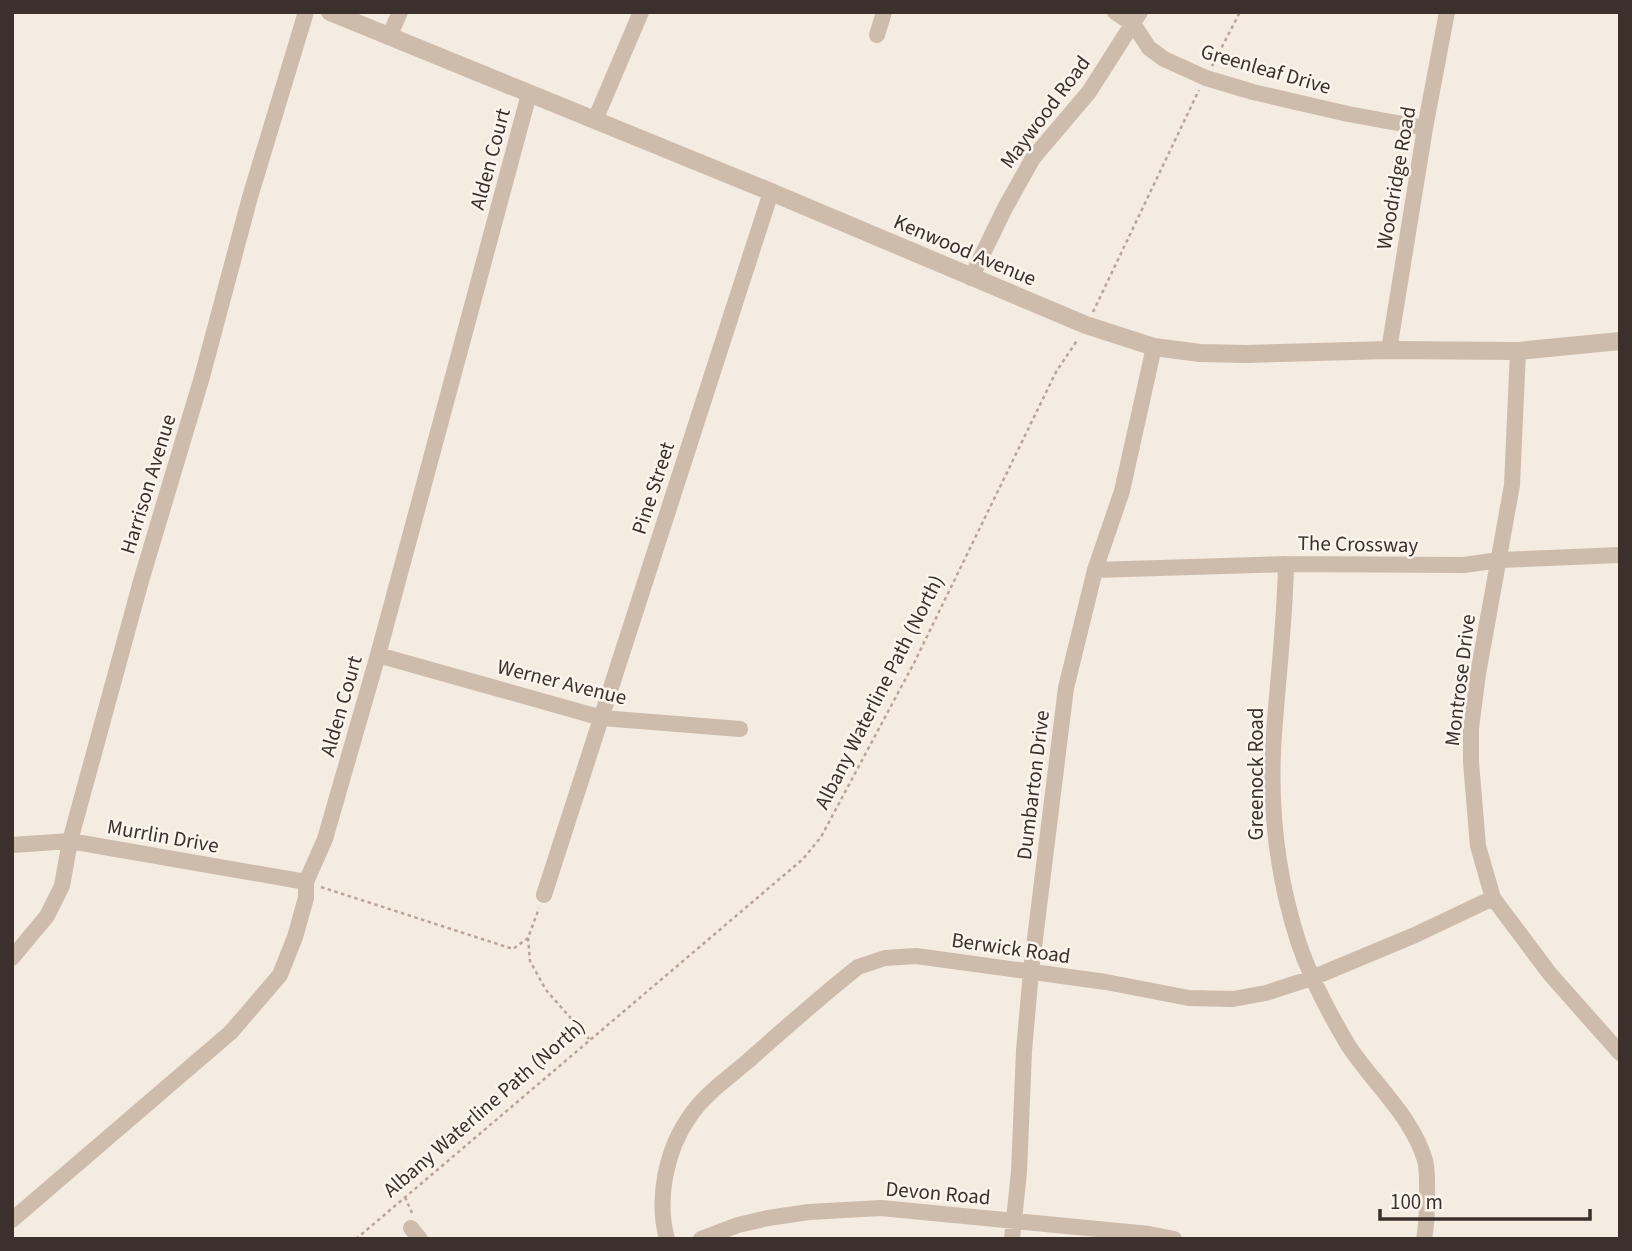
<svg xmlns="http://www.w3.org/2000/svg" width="1632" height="1251" font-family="'Source Sans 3',sans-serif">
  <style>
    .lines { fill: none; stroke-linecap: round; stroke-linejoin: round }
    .path { stroke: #b9a596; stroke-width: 2.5; stroke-dasharray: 3.5 3.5; stroke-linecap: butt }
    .minor { stroke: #cdbbac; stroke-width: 16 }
    .tertiary { stroke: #cdbbac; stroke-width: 18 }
    .labels { text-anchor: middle; stroke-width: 5; stroke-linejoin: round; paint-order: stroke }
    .street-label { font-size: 21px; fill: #3b302b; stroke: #fbf5ee }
  </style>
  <rect width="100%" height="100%" fill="#f4ebe1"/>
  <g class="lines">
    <!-- path -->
    <path class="path" d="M 1212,66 L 1240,12
      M 1093,312 L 1199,90
      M 321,887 L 513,949 L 528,938 L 539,908
      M 528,938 L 530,961 L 546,990 L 589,1039
      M 405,1197 L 412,1213
      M 356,1239 L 803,859 L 821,837 L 914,663 L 1056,372 L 1078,339"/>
    <!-- minor -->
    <path class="minor" d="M 1115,12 L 1134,25 L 1149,48 L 1164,59 L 1206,78 L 1253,92 L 1348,114 L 1425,128
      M 877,35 L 884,12
      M 389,37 L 400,12
      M 595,120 L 641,12
      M 971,278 L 1005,208 L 1033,158 L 1089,92 L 1140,12
      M 1389,350 L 1425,128 L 1447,12
      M 1518,351 L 1512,485 L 1478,674 L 1471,728 L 1471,762 L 1478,846 L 1493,898 L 1550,974 L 1620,1053
      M 1286,564 C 1285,621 1278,677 1274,734 C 1269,804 1277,877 1299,944 C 1311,979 1329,1013 1348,1045 C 1372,1082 1412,1116 1425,1160 C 1428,1172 1427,1184 1427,1197 C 1427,1211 1427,1224 1424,1239
      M 1095,570 L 1286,564 L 1464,565 L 1499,560 L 1620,555
      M 378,655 L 602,718 L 740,729
      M 12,845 L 70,841 L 306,882
      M 544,895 L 771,192
      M 12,958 L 47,916 L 62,886 L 70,841 L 141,581 L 202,377 L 250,197 L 306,12
      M 12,1220 L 231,1032 L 280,975 L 295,937 L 306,898 L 306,882 L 325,839 L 378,655 L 529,94
      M 411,1228 L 420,1239
      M 667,1239 C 656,1199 666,1150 690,1116 C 704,1095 728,1078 748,1061 C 784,1029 820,997 858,967 L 885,958 L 916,956 L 1106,982 L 1189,998 L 1233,999 L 1266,993 L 1312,978 L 1415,935 L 1493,898
      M 701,1239 L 738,1225 L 768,1218 L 809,1212 L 881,1208 L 1149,1234 L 1174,1239
      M 1012,1239 L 1019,1172 L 1024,1051 L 1031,971 L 1066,688 L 1095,570 L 1122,491 L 1154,347"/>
    <!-- tertiary -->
    <path class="tertiary" d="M 330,12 L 771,192 L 1086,325 L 1154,347 L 1200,353 L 1247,354 L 1389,350 L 1518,351 L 1620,341"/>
  </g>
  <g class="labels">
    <!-- street labels -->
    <g class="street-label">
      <text transform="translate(1266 69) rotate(16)" y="7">Greenleaf Drive</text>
      <text transform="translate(1045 112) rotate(-53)" y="7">Maywood Road</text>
      <text transform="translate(490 159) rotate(-75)" y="7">Alden Court</text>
      <text transform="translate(1396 178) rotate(-80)" y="7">Woodridge Road</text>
      <text transform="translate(965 250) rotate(23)" y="7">Kenwood Avenue</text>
      <text transform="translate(148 484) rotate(-73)" y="7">Harrison Avenue</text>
      <text transform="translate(653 488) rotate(-72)" y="7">Pine Street</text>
      <text transform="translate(1358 544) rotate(1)" y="7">The Crossway</text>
      <text transform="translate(1460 680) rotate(-83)" y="7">Montrose Drive</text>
      <text transform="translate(562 682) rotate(14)" y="7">Werner Avenue</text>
      <text transform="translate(879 692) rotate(-63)" y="7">Albany Waterline Path (North)</text>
      <text transform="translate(341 706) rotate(-74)" y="7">Alden Court</text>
      <text transform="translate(1256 774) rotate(-90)" y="7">Greenock Road</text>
      <text transform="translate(1033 785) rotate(-83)" y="7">Dumbarton Drive</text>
      <text transform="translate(163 836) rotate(10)" y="7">Murrlin Drive</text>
      <text transform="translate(1011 948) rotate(8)" y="7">Berwick Road</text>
      <text transform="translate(484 1108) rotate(-41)" y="7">Albany Waterline Path (North)</text>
      <text transform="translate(938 1193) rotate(5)" y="7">Devon Road</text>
    </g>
  </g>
  <!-- border -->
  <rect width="1632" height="1251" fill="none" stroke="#3b302b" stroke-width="28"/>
  <!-- scale -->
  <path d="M1380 1209v10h210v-10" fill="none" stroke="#3b302b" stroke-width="3.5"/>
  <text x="1390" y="1209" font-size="21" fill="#3b302b" stroke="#fbf5ee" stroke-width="5" paint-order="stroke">100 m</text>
</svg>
